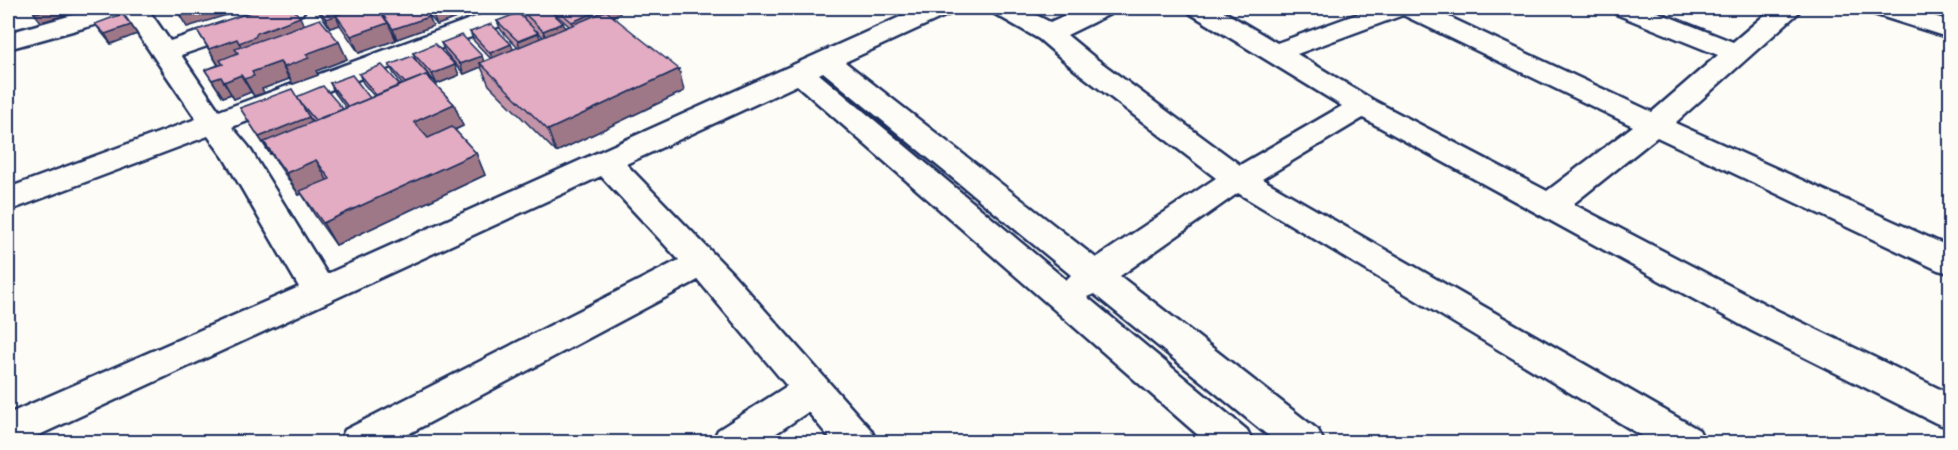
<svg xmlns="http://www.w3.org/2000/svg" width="1958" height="450" font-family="Dekko,sans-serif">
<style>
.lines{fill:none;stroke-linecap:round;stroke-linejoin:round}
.minor-casing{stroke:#1b2f5e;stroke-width:5}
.minor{fill:#fdfcf7;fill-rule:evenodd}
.wall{fill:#c394a7;stroke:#1b2f5e;stroke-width:1.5;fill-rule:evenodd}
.shaded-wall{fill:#9f7888;stroke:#1b2f5e;stroke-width:1.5}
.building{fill:#e3acc2;stroke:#1b2f5e;stroke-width:1.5}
</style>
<rect width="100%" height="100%" fill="#fdfcf7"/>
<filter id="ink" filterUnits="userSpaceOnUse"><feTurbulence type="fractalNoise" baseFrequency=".0167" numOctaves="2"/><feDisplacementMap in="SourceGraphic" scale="12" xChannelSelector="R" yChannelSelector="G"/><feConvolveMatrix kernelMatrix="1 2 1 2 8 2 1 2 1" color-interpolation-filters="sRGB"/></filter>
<g filter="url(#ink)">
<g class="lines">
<defs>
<g id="minor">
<path d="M 98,8 L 147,8 L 170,41 L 269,8 L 306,8 L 302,14 L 181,55 L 219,111 L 500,8 L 536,8 L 532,14 L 232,127 L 248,146 L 327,274 L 920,8 L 953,8 L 949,14 L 845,62 L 1096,258 L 1216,178 L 1075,70 L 1039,39 L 995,14 L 991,8 L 1022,8 L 1050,22 L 1081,8 L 1114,8 L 1110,14 L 1067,35 L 1095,58 L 1240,165 L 1342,106 L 1191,14 L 1187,8 L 1218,8 L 1277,43 L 1374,8 L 1430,8 L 1652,112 L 1718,55 L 1616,14 L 1612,8 L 1647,8 L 1733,42 L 1773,8 L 1801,8 L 1797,14 L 1675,123 L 1950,247 L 1950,273 L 1938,270 L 1657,137 L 1573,204 L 1778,311 L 1950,394 L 1950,428 L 1936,423 L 1752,331 L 1363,118 L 1262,179 L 1699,430 L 1705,442 L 1652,442 L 1238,193 L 1120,276 L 1318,430 L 1324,442 L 1276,442 L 1094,294 L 1087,297 L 1247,430 L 1253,442 L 1206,442 L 797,85 L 626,164 L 732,273 L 871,430 L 877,442 L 833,442 L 808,412 L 763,442 L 712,442 L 718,430 L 787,386 L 698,280 L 393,442 L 339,442 L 345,430 L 679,260 L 601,176 L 24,442 L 8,442 L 8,414 L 299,287 L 224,158 L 208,136 L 8,211 L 8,188 L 196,119 L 126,16 L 8,49 L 8,33 ZM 1403,15 L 1633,126 L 1547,191 L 1373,100 L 1297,54 ZM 823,72 L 1071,275 L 1066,280 L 819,74 Z"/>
<path d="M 1870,8 L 1908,8 L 1950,21 L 1950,38 L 1874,14 Z"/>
</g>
</defs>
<use href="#minor" class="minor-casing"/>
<use href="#minor" class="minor"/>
</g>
<g class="wall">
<path d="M 316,8 L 421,8 L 429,17 L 433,26 L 397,39 L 392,31 L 396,40 L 359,53 L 344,31 L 340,25 L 330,28 Z"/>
<path d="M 423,8 L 470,8 L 472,12 L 437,25 Z"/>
<path d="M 552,8 L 583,8 L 592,17 L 595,16 L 586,8 L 619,8 L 620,13 L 613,16 L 684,91 L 556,152 L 489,85 L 481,67 L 464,74 L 445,52 L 441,43 L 484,62 L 491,59 L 474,41 L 470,32 L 513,50 L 518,48 L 501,30 L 497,21 L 525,20 L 522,11 L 563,23 L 565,28 L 569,26 L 553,12 ZM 536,30 L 543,37 L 540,38 Z"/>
<path d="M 95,24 L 131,25 L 137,34 L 111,44 L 102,33 Z"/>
<path d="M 304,24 L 339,42 L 347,59 L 316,71 L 318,75 L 293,84 L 289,79 L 262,89 L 264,93 L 254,96 L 251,92 L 234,99 L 231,94 L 223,97 L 205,70 L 218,65 L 197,30 Z"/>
<path d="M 413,53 L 455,65 L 459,75 L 437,84 L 417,62 Z"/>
<path d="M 389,65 L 431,78 L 432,81 L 454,104 L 463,126 L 455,130 L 476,153 L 485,175 L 336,245 L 314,214 L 302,194 L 299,195 L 271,154 L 270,154 L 240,108 L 297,97 L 343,109 L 346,108 L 335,93 L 330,83 L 370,98 L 374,96 L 363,83 L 359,74 L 400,85 L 402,84 L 394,74 Z"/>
</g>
<g class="shaded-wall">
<path d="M 54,8 L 67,8 L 69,14 L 41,22 L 34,13 Z"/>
<path d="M 188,8 L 250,8 L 187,27 L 177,11 Z"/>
<path d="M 456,8 L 470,8 L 472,12 L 437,25 L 433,15 Z"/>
<path d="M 472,8 L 485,8 L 474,12 Z"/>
<path d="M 608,8 L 619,8 L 620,13 L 601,21 L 598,11 Z"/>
<path d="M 591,14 L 594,24 L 575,32 L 572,22 Z"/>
<path d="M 336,15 L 340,25 L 330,28 L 326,19 Z"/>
<path d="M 300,17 L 308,34 L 248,60 L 239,43 L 257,33 Z"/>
<path d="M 429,17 L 433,26 L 397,39 L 393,29 Z"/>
<path d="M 388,23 L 396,40 L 359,53 L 351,36 Z"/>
<path d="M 563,23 L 566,32 L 547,40 L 543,31 Z"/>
<path d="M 131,25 L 137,34 L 111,44 L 105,34 Z"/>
<path d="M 538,33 L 542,42 L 521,51 L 518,41 Z"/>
<path d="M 237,39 L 246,56 L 219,66 L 209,49 Z"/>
<path d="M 339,42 L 347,59 L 316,71 L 318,75 L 293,84 L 284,67 L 306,54 Z"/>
<path d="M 511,44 L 515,53 L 494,62 L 490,53 Z"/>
<path d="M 482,56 L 485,65 L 480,63 L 481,67 L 464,74 L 460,64 Z"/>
<path d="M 280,62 L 289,79 L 262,89 L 264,93 L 254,96 L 244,79 L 252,72 Z"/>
<path d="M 455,65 L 459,75 L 437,84 L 432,74 Z"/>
<path d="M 679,69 L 684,91 L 556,152 L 548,130 Z"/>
<path d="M 241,75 L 251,92 L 234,99 L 224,82 Z"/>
<path d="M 221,77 L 231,94 L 223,97 L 212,80 Z"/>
<path d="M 454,104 L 463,126 L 424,143 L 414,122 Z"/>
<path d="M 309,117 L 319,134 L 264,142 L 271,154 L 270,154 L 259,137 Z"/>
<path d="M 476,153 L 485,175 L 336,245 L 323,223 Z"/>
<path d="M 316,160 L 328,182 L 299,195 L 286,173 Z"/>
</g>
<g class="building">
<path d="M 33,8 L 54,8 L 34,13 Z"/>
<path d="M 175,8 L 188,8 L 177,11 Z"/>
<path d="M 264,8 L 292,8 L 300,17 L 257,33 L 255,37 L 239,43 L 237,39 L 209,49 L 197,30 Z"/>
<path d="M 318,8 L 357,8 L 326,19 Z"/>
<path d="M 357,8 L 376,8 L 388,23 L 351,36 L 336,15 Z"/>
<path d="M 378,8 L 421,8 L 429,17 L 393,29 Z"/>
<path d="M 427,8 L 456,8 L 433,15 Z"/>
<path d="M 532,8 L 547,8 L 563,23 L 543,31 L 522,11 Z"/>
<path d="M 555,8 L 583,8 L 591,14 L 572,22 Z"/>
<path d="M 594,8 L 608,8 L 598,11 Z"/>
<path d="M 606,11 L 679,69 L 548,130 L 480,63 Z"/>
<path d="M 518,13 L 538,33 L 518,41 L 497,21 Z"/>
<path d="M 122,14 L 131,25 L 105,34 L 95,24 Z"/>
<path d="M 320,19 L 339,42 L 306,54 L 309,58 L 284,67 L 280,62 L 252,72 L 254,76 L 244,79 L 241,75 L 224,82 L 221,77 L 212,80 L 205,70 L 223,64 L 220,60 L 238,53 L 235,49 Z"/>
<path d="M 491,24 L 511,44 L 490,53 L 470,32 Z"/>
<path d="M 462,35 L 482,56 L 460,64 L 441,43 Z"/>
<path d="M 435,44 L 455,65 L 432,74 L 413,53 Z"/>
<path d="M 412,56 L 431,78 L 430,78 L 426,75 L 405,83 L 389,65 Z"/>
<path d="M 382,65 L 400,85 L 376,95 L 359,74 Z"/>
<path d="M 352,75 L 370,98 L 348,107 L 330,83 Z"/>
<path d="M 426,75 L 454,104 L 414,122 L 428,138 L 452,127 L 476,153 L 323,223 L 300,191 L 330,179 L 316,160 L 286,173 L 264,142 Z"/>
<path d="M 323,86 L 343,109 L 315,120 L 296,97 Z"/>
<path d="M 292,89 L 309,117 L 259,137 L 240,108 Z"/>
</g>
</g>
<rect width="1958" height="450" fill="none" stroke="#fdfcf7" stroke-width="30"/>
<rect x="15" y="15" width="1928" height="420" fill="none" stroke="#1b2f5e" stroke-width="2" filter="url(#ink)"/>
</svg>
